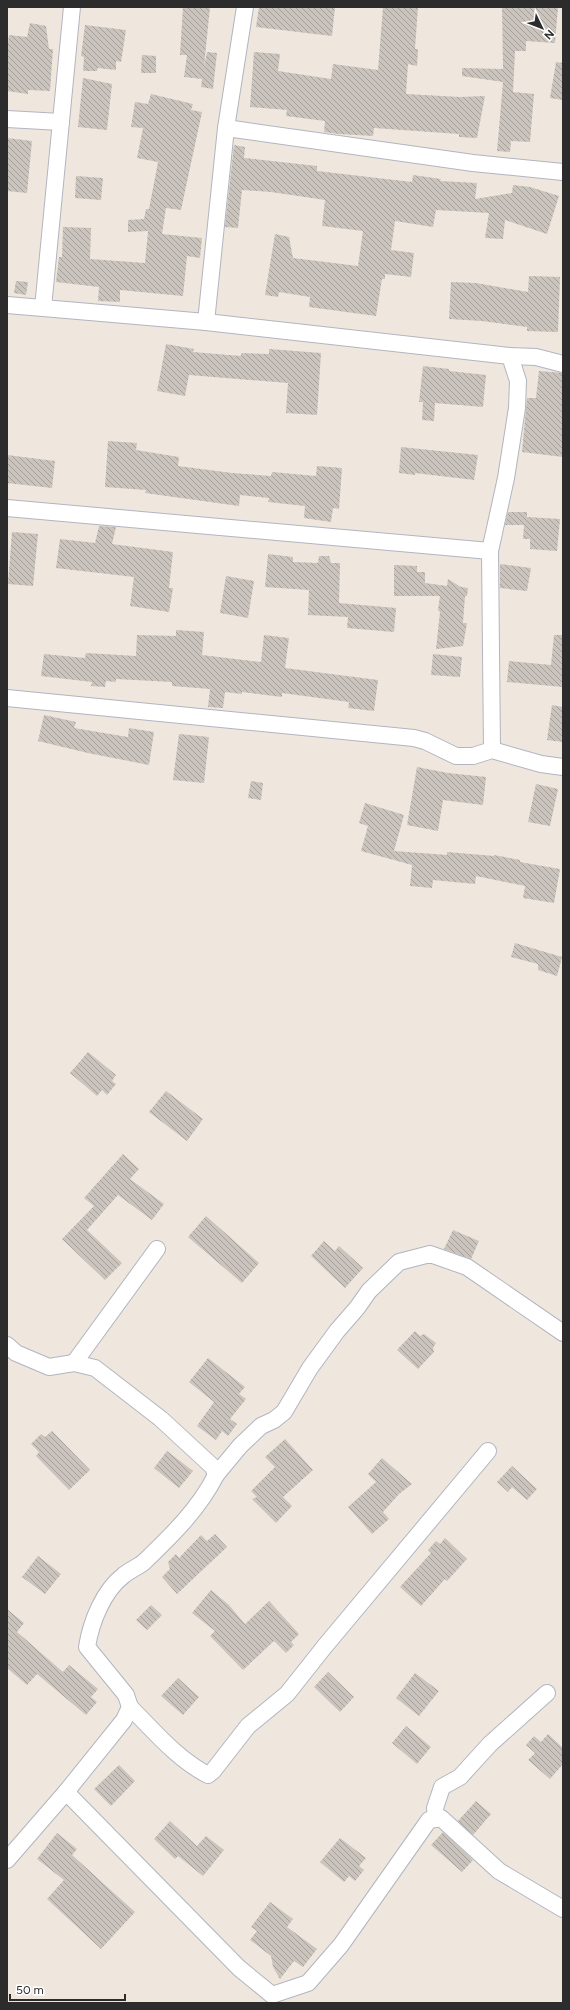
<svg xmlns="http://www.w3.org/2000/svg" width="570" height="2010" font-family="Figtree,sans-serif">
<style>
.building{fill:url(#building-back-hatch)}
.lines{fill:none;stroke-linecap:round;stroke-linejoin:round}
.minor-casing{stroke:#b1b5c1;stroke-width:18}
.minor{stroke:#fff;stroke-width:16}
</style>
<defs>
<pattern id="building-back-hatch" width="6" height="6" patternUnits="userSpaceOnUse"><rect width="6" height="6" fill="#cac4bd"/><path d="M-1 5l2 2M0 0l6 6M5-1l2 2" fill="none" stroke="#a49f9a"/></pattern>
</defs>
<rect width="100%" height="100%" fill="#efe7dd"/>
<g class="building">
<path d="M 183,7 L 210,7 L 204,67 L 207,52 L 217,53 L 213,89 L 201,87 L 202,79 L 184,77 L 187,55 L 180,55 Z"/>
<path d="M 259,7 L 335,7 L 332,36 L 256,27 Z"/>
<path d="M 383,7 L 418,7 L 415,49 L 418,49 L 417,66 L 408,64 L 406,94 L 460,97 L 485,96 L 477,138 L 459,137 L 459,134 L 374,128 L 373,136 L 339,134 L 324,132 L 325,121 L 286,116 L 287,110 L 250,107 L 254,52 L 280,54 L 278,71 L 331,79 L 333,64 L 378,70 Z"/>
<path d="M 502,7 L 558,7 L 555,43 L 526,41 L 526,51 L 515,51 L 513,92 L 534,94 L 530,142 L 511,141 L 510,152 L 497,151 L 503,82 L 462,76 L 462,68 L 503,69 Z"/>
<path d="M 30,23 L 46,26 L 49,49 L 53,49 L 50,91 L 28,90 L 28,94 L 7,91 L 7,51 L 9,35 L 27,37 Z"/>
<path d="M 85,25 L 126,30 L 121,62 L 116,61 L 116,70 L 98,68 L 97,71 L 83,71 L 84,57 L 81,56 Z"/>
<path d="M 142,55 L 156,56 L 156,73 L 141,73 Z"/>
<path d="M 556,62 L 563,63 L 563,100 L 550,98 Z"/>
<path d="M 83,78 L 112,84 L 107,130 L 78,127 Z"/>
<path d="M 151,94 L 193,104 L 191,110 L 202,112 L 181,210 L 166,208 L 162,234 L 202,238 L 200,258 L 187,256 L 183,296 L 120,290 L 120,302 L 98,301 L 99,287 L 56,282 L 59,257 L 62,257 L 63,227 L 91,228 L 90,259 L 145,263 L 148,231 L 128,232 L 128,220 L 144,219 L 146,209 L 149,209 L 158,162 L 137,158 L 143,128 L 131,127 L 135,102 L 148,104 Z"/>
<path d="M 7,138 L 32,141 L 27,193 L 7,191 Z"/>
<path d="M 234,145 L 245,147 L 244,158 L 317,166 L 317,171 L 412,182 L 413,175 L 441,179 L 440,181 L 477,183 L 475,199 L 512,193 L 513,185 L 530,187 L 559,196 L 547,234 L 505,220 L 503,239 L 485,238 L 489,213 L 436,210 L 433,227 L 395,221 L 391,250 L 414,253 L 411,277 L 385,274 L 385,279 L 382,279 L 376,316 L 309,307 L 310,297 L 279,292 L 278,297 L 265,295 L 275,234 L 289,237 L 293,258 L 358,266 L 363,231 L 322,226 L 325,200 L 271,192 L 242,190 L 238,228 L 225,227 Z"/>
<path d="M 76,176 L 103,178 L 101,200 L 75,198 Z"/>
<path d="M 529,276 L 560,277 L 558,332 L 527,331 L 527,327 L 482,321 L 449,319 L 451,282 L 476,283 L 528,292 Z"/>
<path d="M 16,281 L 28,282 L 26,295 L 14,293 Z"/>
<path d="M 166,344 L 194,349 L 193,352 L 241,356 L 241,353 L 269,354 L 269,349 L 321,353 L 317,415 L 286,413 L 288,383 L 189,375 L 185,396 L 157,391 Z"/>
<path d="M 423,366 L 449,369 L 449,371 L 486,375 L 483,407 L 435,403 L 434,421 L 422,420 L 423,402 L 419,402 Z"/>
<path d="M 539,371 L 563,373 L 563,457 L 522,452 L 527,398 L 536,398 Z"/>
<path d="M 108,441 L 137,443 L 136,450 L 179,457 L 178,466 L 232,473 L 271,476 L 272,472 L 316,476 L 317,466 L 342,468 L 339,509 L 333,508 L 331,522 L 304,518 L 305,506 L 268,502 L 269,498 L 240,495 L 239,506 L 145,493 L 146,490 L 105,487 Z"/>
<path d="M 401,447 L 478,455 L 474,480 L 415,473 L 415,475 L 399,473 Z"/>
<path d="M 7,455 L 55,461 L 52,488 L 7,483 Z"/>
<path d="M 508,512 L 527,512 L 527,517 L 560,519 L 557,551 L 530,549 L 530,539 L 523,539 L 524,525 L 505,525 Z"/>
<path d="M 99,526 L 116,527 L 112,544 L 173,552 L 169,588 L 173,588 L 169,612 L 130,606 L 134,577 L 56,568 L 60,539 L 95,543 Z"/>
<path d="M 12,532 L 38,534 L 33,586 L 8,584 Z"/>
<path d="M 268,554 L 293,557 L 293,562 L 318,563 L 319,556 L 329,556 L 331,563 L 340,563 L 339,603 L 396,608 L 394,632 L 347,628 L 348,617 L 308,615 L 309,590 L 265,587 Z"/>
<path d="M 500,564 L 531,568 L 527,591 L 500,588 Z"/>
<path d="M 394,565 L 417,566 L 417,572 L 425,572 L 425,583 L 447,586 L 448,579 L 461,587 L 468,588 L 467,596 L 465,596 L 463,623 L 467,623 L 463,646 L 436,649 L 440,612 L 438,610 L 440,596 L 394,596 Z"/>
<path d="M 226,576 L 254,581 L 248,618 L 220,613 Z"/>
<path d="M 176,630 L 204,632 L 202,655 L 261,662 L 264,635 L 289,638 L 285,668 L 378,680 L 374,711 L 348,708 L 349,702 L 282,693 L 282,697 L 242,692 L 242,694 L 225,692 L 223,708 L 208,707 L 210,689 L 172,686 L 172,682 L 116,679 L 116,682 L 106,681 L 105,687 L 91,686 L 92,682 L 41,676 L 44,654 L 85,658 L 86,653 L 136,656 L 137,635 L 176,636 Z"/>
<path d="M 554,635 L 563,635 L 563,687 L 507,682 L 509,661 L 551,665 Z"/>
<path d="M 433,654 L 462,657 L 460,677 L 431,675 Z"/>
<path d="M 552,705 L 563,707 L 563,742 L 547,740 Z"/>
<path d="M 44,715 L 76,722 L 74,728 L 128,737 L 129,728 L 154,732 L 149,765 L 88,753 L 38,741 Z"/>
<path d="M 179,734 L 209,737 L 204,783 L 173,780 Z"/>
<path d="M 417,767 L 448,773 L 486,777 L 483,805 L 443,800 L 438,831 L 407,825 Z"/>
<path d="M 251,781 L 263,783 L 261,800 L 248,798 Z"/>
<path d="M 536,784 L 558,789 L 550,826 L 528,822 Z"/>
<path d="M 365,803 L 404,815 L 394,851 L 447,855 L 447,852 L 494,856 L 494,855 L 520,860 L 520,862 L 560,869 L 554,903 L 523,898 L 525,886 L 476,876 L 475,884 L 433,880 L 432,888 L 410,886 L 412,865 L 361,851 L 368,826 L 359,823 Z"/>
<path d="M 515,943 L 562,957 L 557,976 L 538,970 L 538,964 L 511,957 Z"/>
<path d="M 88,1052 L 116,1075 L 112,1081 L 116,1084 L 107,1095 L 102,1090 L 97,1096 L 70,1073 Z"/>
<path d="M 166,1091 L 203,1119 L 187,1141 L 149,1112 Z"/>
<path d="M 123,1154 L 139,1169 L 130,1179 L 164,1204 L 152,1220 L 118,1195 L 87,1230 L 122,1263 L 105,1280 L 62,1239 L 94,1206 L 84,1198 Z"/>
<path d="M 206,1216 L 259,1263 L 242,1283 L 188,1237 Z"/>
<path d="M 453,1230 L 479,1241 L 471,1259 L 444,1249 Z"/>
<path d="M 324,1241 L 335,1251 L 339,1246 L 363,1268 L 345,1288 L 311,1256 Z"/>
<path d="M 415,1331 L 420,1336 L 424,1334 L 436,1343 L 433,1348 L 434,1352 L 418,1369 L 397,1350 Z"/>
<path d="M 208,1358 L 245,1387 L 239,1394 L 246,1399 L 230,1419 L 237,1424 L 228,1436 L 222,1431 L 216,1440 L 197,1426 L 214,1402 L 189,1382 Z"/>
<path d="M 52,1431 L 90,1470 L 69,1490 L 36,1456 L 39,1452 L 31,1444 L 41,1434 L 45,1437 Z"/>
<path d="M 285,1439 L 313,1470 L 283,1497 L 292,1506 L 276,1523 L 252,1499 L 257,1497 L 251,1491 L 275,1467 L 265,1457 Z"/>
<path d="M 167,1451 L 193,1471 L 179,1488 L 154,1468 Z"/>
<path d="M 382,1458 L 412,1484 L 399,1494 L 383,1512 L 389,1519 L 372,1534 L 348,1507 L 376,1482 L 368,1474 Z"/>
<path d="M 512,1466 L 537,1489 L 527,1500 L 512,1487 L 508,1492 L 497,1482 Z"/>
<path d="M 215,1534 L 227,1547 L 177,1594 L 162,1577 L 170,1569 L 168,1562 L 176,1554 L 179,1558 L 201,1535 L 207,1541 Z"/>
<path d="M 445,1538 L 467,1559 L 447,1581 L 445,1579 L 421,1606 L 400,1587 L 431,1553 L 428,1550 L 436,1541 L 440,1544 Z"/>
<path d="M 38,1556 L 61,1574 L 45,1594 L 22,1577 Z"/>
<path d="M 211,1590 L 229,1605 L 245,1624 L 269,1601 L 299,1634 L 291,1642 L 294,1645 L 286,1653 L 274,1641 L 243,1670 L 210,1636 L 215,1631 L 192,1613 Z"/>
<path d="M 151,1605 L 162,1615 L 147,1630 L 136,1620 Z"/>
<path d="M 7,1609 L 24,1623 L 17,1632 L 63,1672 L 69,1665 L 98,1689 L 91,1697 L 97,1702 L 86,1715 L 37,1674 L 27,1685 L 7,1668 Z"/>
<path d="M 328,1672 L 354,1697 L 340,1712 L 314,1687 Z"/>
<path d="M 415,1673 L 439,1691 L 419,1716 L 396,1698 Z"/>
<path d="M 178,1678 L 199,1697 L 183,1715 L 161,1696 Z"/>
<path d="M 406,1726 L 431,1747 L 417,1764 L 392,1743 Z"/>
<path d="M 548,1734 L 563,1748 L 563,1764 L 550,1779 L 528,1760 L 535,1753 L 526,1745 L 534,1736 L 541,1742 Z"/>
<path d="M 119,1765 L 135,1781 L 111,1806 L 94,1789 Z"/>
<path d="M 476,1801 L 491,1814 L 473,1835 L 458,1821 Z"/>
<path d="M 170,1821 L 197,1846 L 206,1836 L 224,1850 L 203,1876 L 178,1856 L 175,1859 L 154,1839 Z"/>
<path d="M 443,1832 L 473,1860 L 462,1872 L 431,1845 Z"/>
<path d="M 57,1833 L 77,1849 L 72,1855 L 135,1912 L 101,1949 L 47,1899 L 64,1880 L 37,1859 Z"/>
<path d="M 340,1838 L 366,1858 L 359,1866 L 364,1870 L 355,1881 L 349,1876 L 344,1882 L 320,1862 Z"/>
<path d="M 270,1902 L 293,1919 L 287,1927 L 317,1949 L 303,1967 L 294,1961 L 280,1979 L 273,1967 L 271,1956 L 250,1940 L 257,1931 L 251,1927 Z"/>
</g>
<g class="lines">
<defs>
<g id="minor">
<path d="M 72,7 L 43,308 L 206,322 L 510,356 L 536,357 L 563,364"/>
<path d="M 7,119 L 61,122"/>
<path d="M 226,128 L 473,163 L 563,172"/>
<path d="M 7,305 L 43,308"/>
<path d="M 206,322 L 226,128 L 245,7"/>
<path d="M 7,508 L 490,551"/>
<path d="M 7,698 L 414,738 L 425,741 L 456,756 L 473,756 L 492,750 L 541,764 L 563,767"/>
<path d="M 492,750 L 490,551 L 506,478 L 517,408 L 518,381 L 510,356"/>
<path d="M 7,1345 L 16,1353 L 49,1367 L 74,1363 L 95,1368 L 161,1419 L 213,1467 L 216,1475 C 199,1509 171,1536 144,1562 C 138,1567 130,1570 124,1575 C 103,1591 91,1622 87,1647 L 126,1695 L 130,1707 L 124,1720 L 66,1792"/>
<path d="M 74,1363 L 157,1249"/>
<path d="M 216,1475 L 240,1446 L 261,1426 L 274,1420 L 284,1412 L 310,1368 L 337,1331 L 357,1308 L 369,1291 L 399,1262 L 430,1254 L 467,1267 L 563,1333"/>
<path d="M 130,1707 C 153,1730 178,1760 208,1775 L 213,1771 L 248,1726 L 287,1694 L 325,1646 L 488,1451"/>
<path d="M 436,1819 L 435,1808 L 442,1787 L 460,1777 L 490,1744 L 547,1693"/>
<path d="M 7,1860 L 66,1792 L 239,1968 L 272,1995 L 308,1983 L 341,1945 L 429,1820 L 441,1818 L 499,1871 L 563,1909"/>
</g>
</defs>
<use href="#minor" class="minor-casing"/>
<use href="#minor" class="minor"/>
</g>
<rect width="570" height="2010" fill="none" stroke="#2c2c2c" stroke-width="16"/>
<g transform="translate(542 28) rotate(133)" stroke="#ffffff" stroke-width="3" paint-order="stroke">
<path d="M0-3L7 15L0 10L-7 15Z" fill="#2c2c2c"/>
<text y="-6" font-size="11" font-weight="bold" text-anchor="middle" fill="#2c2c2c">N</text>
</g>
<path d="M10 1994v6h115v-6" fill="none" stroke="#2c2c2c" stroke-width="2"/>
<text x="16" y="1994" font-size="12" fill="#2c2c2c" stroke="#ffffff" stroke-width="3" paint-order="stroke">50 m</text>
</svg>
